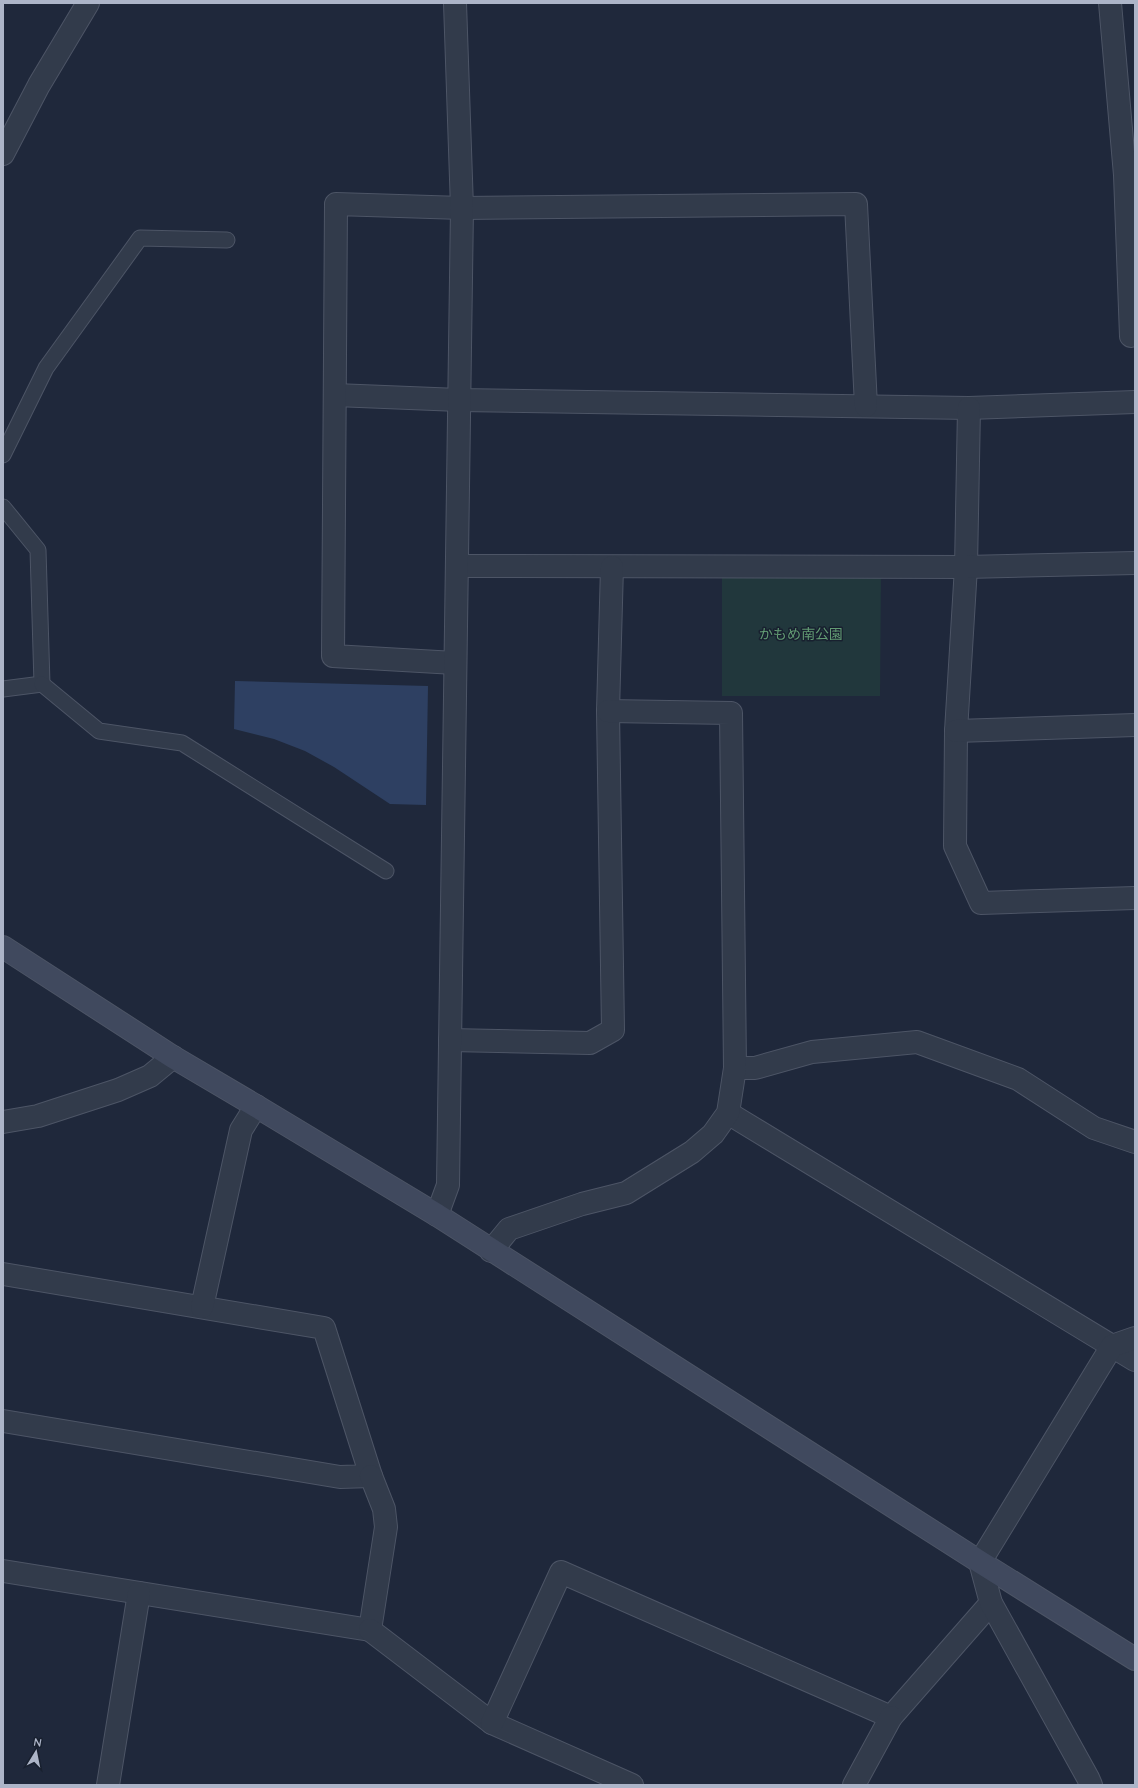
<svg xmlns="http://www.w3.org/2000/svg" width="1138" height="1788" font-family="Quicksand,'Noto Sans JP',sans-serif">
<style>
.green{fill:#21373c}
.water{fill:#2e4062}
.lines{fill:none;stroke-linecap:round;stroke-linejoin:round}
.lane-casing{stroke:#4d5566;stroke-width:17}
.street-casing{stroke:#4d5566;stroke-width:24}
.secondary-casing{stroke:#4d5566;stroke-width:24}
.lane{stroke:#323b4b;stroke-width:15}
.street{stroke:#323b4b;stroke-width:22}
.secondary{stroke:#40495e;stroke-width:22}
.labels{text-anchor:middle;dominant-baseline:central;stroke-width:3;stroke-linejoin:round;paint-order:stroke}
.park-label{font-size:14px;fill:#629b73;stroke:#18202f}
</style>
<rect width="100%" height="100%" fill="#1f283b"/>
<path class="green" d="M 722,572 L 881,573 L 880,696 L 722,696 Z"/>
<path class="water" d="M 235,681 L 428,686 L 426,805 L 390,804 L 334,767 L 305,751 L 274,739 L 234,729 Z"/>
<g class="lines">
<defs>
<g id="lane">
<path d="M 3,455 L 46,368 L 140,238 L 227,240"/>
<path d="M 3,507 L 38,550 L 42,684 L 3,689"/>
<path d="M 42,684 L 99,731 L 182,743 L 386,871"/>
</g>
<g id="street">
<path d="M 1110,3 L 1125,175 L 1131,336"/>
<path d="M 3,154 L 39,85 L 88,3"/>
<path d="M 335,395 L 459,400 L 969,408 L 1135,402"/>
<path d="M 969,408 L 966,567 L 956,731 L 955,846 L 981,903 L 1135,898"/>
<path d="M 458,566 L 966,567 L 1135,563"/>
<path d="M 455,663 L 333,656 L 336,204 L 462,208 L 856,204 L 866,406"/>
<path d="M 956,731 L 1135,725"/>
<path d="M 450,1040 L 590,1043 L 613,1030 L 608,711 L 612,567"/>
<path d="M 735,1068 L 755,1068 L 812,1052 L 917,1042 L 1018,1079 L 1094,1128 L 1135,1142"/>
<path d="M 728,1113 L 1135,1360"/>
<path d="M 3,1122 L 38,1116 L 118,1090 L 150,1076 L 173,1057"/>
<path d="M 437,1215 L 448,1185 L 462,208 L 455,3"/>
<path d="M 491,1251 L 509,1229 L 582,1204 L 626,1193 L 692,1152 L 713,1134 L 728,1113 L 735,1068 L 731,713 L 608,711"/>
<path d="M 3,1274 L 324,1328 L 371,1476 L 340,1477 L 3,1421"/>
<path d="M 202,1307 L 241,1130 L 256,1106"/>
<path d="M 3,1571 L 370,1630 L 386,1527 L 384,1509 L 371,1476"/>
<path d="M 370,1630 L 492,1723 L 632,1785"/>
<path d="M 492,1723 L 561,1572 L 891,1717 L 991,1603"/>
<path d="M 108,1785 L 139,1593"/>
<path d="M 854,1785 L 891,1717"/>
<path d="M 1091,1785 L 1088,1778 L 991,1603 L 980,1562 L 1112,1346 L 1135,1338"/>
</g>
<path id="secondary" d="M 3,947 L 173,1057 L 256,1106 L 437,1215 L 980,1562 L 1135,1659"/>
</defs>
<use href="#lane" class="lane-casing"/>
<use href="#street" class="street-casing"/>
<use href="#secondary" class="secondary-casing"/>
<use href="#lane" class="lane"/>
<use href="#street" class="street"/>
<use href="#secondary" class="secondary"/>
</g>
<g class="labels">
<g class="park-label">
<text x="801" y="634">かもめ南公園</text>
</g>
</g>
<rect width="1138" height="1788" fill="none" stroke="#adb5c8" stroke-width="8"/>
<g transform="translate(36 1752) rotate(10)" stroke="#18202f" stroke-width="3" paint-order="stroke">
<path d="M0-3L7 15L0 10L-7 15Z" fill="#adb5c8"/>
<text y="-6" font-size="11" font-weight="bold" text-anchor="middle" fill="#adb5c8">N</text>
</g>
</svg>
